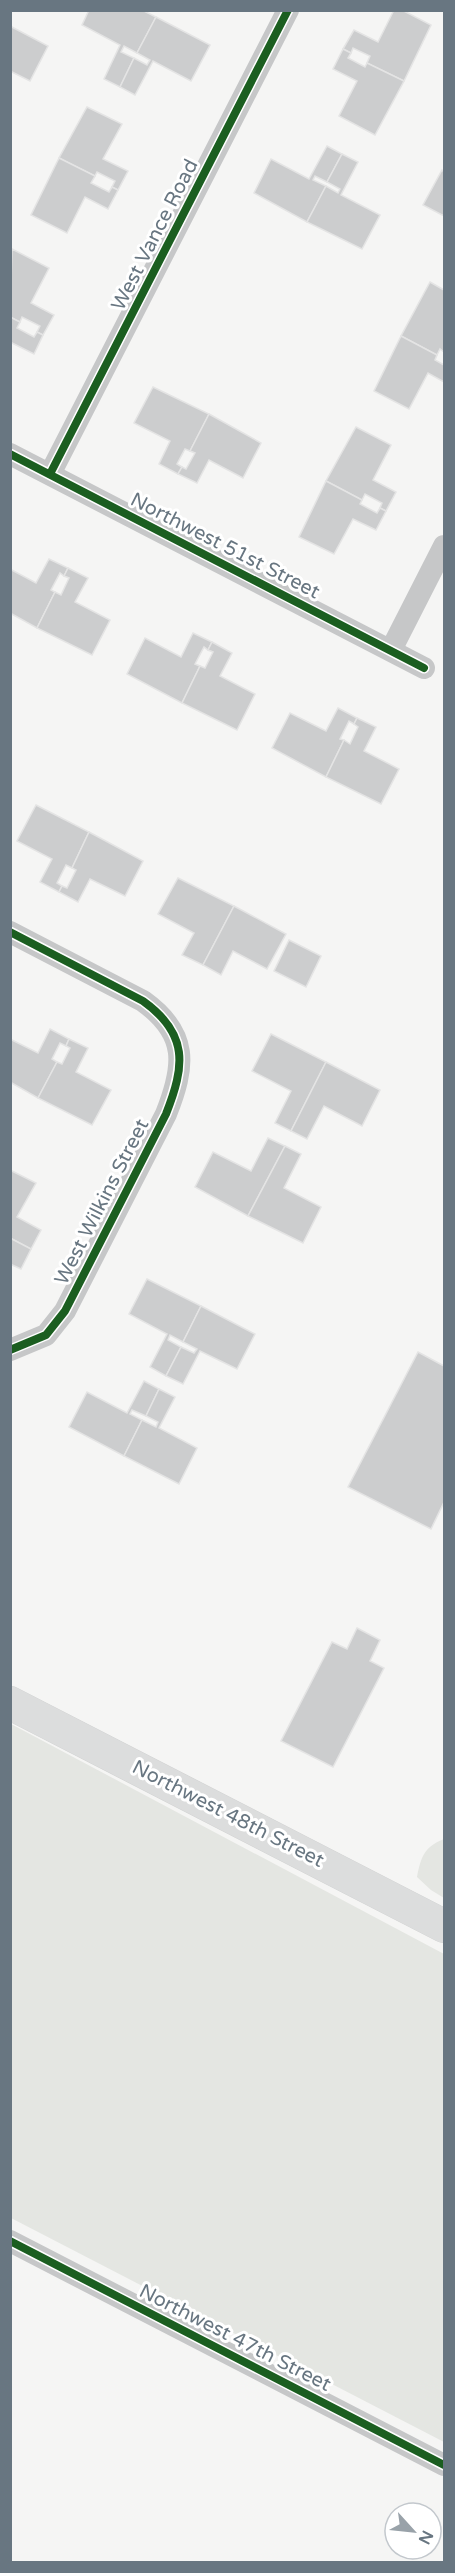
<svg xmlns="http://www.w3.org/2000/svg" width="455" height="2573" font-family="'Varela Round',sans-serif">
<style>
.green{fill:#e4e6e2}
.building{fill:#cccdce;stroke:#e4e4e4;stroke-width:1.5}
.lines{fill:none;stroke-linecap:round;stroke-linejoin:round}
.secondary-casing{stroke:#d1d2d2;stroke-width:34}
.minor{stroke:#c6c7c8;stroke-width:22}
.secondary{stroke:#dcdddd;stroke-width:33}
.cycleway-casing{stroke:#fff;stroke-width:11}
.cycleway{stroke:#1b5e20;stroke-width:8}
.labels{text-anchor:middle;dominant-baseline:central;stroke-width:6;stroke-linejoin:round;paint-order:stroke}
.street-label{font-size:20px;fill:#687681;stroke:#fff}
</style>
<rect width="100%" height="100%" fill="#f5f5f4"/>
<g class="green">
<path d="M 11,1724 L 444,1954 L 444,2442 L 11,2218 Z"/>
<path d="M 444,1839 L 444,1838 L 444,1898 L 431,1890 L 417,1877 C 421,1857 424,1847 444,1839 Z"/>
</g>
<g class="building">
<path d="M 89,10 L 142,10 L 156,17 L 137,53 L 124,46 L 121,52 L 134,58 L 120,87 L 104,79 L 120,45 L 82,25 Z"/>
<path d="M 394,10 L 402,10 L 431,25 L 404,81 L 367,63 L 370,56 L 353,48 L 351,53 L 343,49 L 354,30 L 378,42 Z"/>
<path d="M 156,17 L 210,45 L 191,81 L 153,61 L 135,95 L 120,87 L 134,58 L 147,65 L 150,60 L 137,53 Z"/>
<path d="M 10,26 L 48,46 L 30,81 L 10,71 Z"/>
<path d="M 343,49 L 351,53 L 348,58 L 365,67 L 367,63 L 404,81 L 375,135 L 339,116 L 357,81 L 333,69 Z"/>
<path d="M 87,107 L 122,124 L 103,159 L 128,171 L 118,190 L 112,187 L 115,181 L 97,172 L 95,176 L 59,158 Z"/>
<path d="M 327,146 L 342,154 L 327,182 L 315,176 L 313,180 L 326,186 L 307,222 L 254,193 L 271,159 L 309,179 Z"/>
<path d="M 342,154 L 358,162 L 341,195 L 380,215 L 362,249 L 307,222 L 326,186 L 338,193 L 340,189 L 327,182 Z"/>
<path d="M 59,158 L 95,176 L 91,183 L 109,192 L 112,187 L 118,190 L 108,209 L 85,197 L 67,233 L 31,215 Z"/>
<path d="M 442,170 L 444,172 L 444,216 L 423,205 Z"/>
<path d="M 12,249 L 49,268 L 31,303 L 54,315 L 43,335 L 37,332 L 40,326 L 22,317 L 20,322 L 10,317 Z"/>
<path d="M 430,282 L 444,290 L 444,352 L 440,349 L 437,355 L 401,336 Z"/>
<path d="M 10,317 L 20,322 L 17,328 L 34,337 L 37,332 L 43,335 L 34,354 L 10,342 Z"/>
<path d="M 401,336 L 437,355 L 435,360 L 444,365 L 444,382 L 428,373 L 409,409 L 374,391 Z"/>
<path d="M 153,387 L 209,414 L 190,451 L 185,449 L 177,464 L 182,467 L 178,474 L 159,464 L 170,441 L 134,423 Z"/>
<path d="M 209,414 L 261,443 L 243,478 L 209,460 L 197,483 L 178,474 L 182,467 L 186,469 L 195,453 L 190,451 Z"/>
<path d="M 356,427 L 391,445 L 373,480 L 396,492 L 386,511 L 380,508 L 382,503 L 365,494 L 362,500 L 326,481 Z"/>
<path d="M 326,481 L 362,500 L 360,504 L 377,513 L 380,508 L 386,511 L 376,530 L 353,519 L 334,554 L 299,537 Z"/>
<path d="M 49,559 L 68,568 L 64,576 L 60,573 L 51,590 L 55,592 L 37,628 L 10,613 L 10,569 L 36,583 Z"/>
<path d="M 68,568 L 88,578 L 75,602 L 110,620 L 92,655 L 37,628 L 55,592 L 61,595 L 69,578 L 64,576 Z"/>
<path d="M 193,633 L 212,642 L 208,650 L 204,647 L 195,664 L 200,666 L 182,703 L 127,674 L 145,638 L 181,657 Z"/>
<path d="M 212,642 L 232,653 L 220,676 L 255,694 L 237,730 L 182,703 L 200,666 L 205,668 L 213,652 L 208,650 Z"/>
<path d="M 338,708 L 357,718 L 354,724 L 349,721 L 340,739 L 344,740 L 326,777 L 272,748 L 290,713 L 326,731 Z"/>
<path d="M 357,718 L 376,727 L 364,751 L 399,769 L 381,804 L 326,777 L 344,740 L 350,744 L 358,727 L 354,724 Z"/>
<path d="M 36,805 L 89,832 L 72,868 L 66,865 L 57,883 L 62,886 L 59,892 L 40,882 L 52,859 L 17,841 Z"/>
<path d="M 89,832 L 143,861 L 125,896 L 90,879 L 78,902 L 59,892 L 62,886 L 67,888 L 76,870 L 72,868 Z"/>
<path d="M 178,878 L 234,906 L 203,965 L 182,955 L 194,933 L 158,914 Z"/>
<path d="M 234,906 L 286,934 L 267,969 L 233,951 L 221,975 L 203,965 Z"/>
<path d="M 289,940 L 321,956 L 306,987 L 274,971 Z"/>
<path d="M 50,1029 L 69,1039 L 66,1046 L 60,1043 L 52,1059 L 57,1062 L 38,1098 L 10,1082 L 10,1039 L 38,1053 Z"/>
<path d="M 271,1034 L 326,1062 L 291,1131 L 275,1123 L 291,1091 L 252,1071 Z"/>
<path d="M 69,1039 L 88,1048 L 76,1072 L 111,1090 L 92,1125 L 38,1098 L 57,1062 L 62,1064 L 70,1048 L 66,1046 Z"/>
<path d="M 326,1062 L 380,1090 L 362,1126 L 324,1106 L 307,1139 L 291,1131 Z"/>
<path d="M 268,1138 L 285,1146 L 248,1216 L 195,1187 L 213,1152 L 251,1171 Z"/>
<path d="M 285,1146 L 301,1154 L 284,1188 L 321,1207 L 303,1243 L 248,1216 Z"/>
<path d="M 10,1170 L 36,1183 L 17,1217 L 41,1230 L 31,1249 L 10,1238 Z"/>
<path d="M 10,1238 L 31,1249 L 21,1269 L 10,1264 Z"/>
<path d="M 147,1279 L 201,1306 L 183,1342 L 170,1335 L 168,1340 L 181,1347 L 166,1376 L 150,1367 L 167,1334 L 129,1314 Z"/>
<path d="M 201,1306 L 255,1334 L 237,1369 L 200,1351 L 183,1384 L 166,1376 L 181,1347 L 194,1353 L 197,1349 L 183,1342 Z"/>
<path d="M 418,1352 L 444,1366 L 444,1502 L 431,1529 L 348,1487 Z"/>
<path d="M 144,1381 L 159,1389 L 146,1416 L 132,1410 L 130,1414 L 142,1420 L 124,1456 L 69,1427 L 87,1392 L 127,1413 Z"/>
<path d="M 159,1389 L 175,1397 L 159,1428 L 197,1448 L 179,1484 L 124,1456 L 142,1420 L 156,1427 L 158,1422 L 146,1416 Z"/>
<path d="M 357,1628 L 380,1640 L 370,1661 L 384,1668 L 333,1767 L 281,1741 L 332,1642 L 347,1649 Z"/>
</g>
<g class="lines">
<defs>
<path id="secondary" d="M 10,1703 L 444,1926"/>
</defs>
<use href="#secondary" class="secondary-casing"/>
<g class="minor">
<path d="M 10,454 L 424,668"/>
<path d="M 50,474 L 288,10"/>
<path d="M 391,650 L 444,546"/>
<path d="M 10,932 L 143,1001 C 189,1034 185,1066 166,1114 L 65,1311 L 46,1335 L 10,1350"/>
<path d="M 10,2241 L 444,2465"/>
</g>
<use href="#secondary" class="secondary"/>
<defs>
<g id="cycleway">
<path d="M 10,454 L 424,668"/>
<path d="M 50,474 L 288,10"/>
<path d="M 10,932 L 143,1001 C 189,1034 185,1066 166,1114 L 65,1311 L 46,1335 L 10,1350"/>
<path d="M 10,2241 L 444,2465"/>
</g>
</defs>
<use href="#cycleway" class="cycleway-casing"/>
<use href="#cycleway" class="cycleway"/>
</g>
<g class="labels">
<g class="street-label">
<text transform="translate(155 235) rotate(-63)">West Vance Road</text>
<text transform="translate(225 546) rotate(27)">Northwest 51st Street</text>
<text transform="translate(102 1202) rotate(-63)">West Wilkins Street</text>
<text transform="translate(228 1814) rotate(27)">Northwest 48th Street</text>
<text transform="translate(235 2338) rotate(27)">Northwest 47th Street</text>
</g>
</g>
<rect width="455" height="2573" fill="none" stroke="#687681" stroke-width="24"/>
<g transform="translate(413 2531) rotate(117)"><circle r="28" fill="#ffffff" stroke="#c3c8cd" stroke-width="1.5"/>
<path d="M0-4.5L10 22L0 15L-10 22Z" fill="#99a2a9"/>
<text y="-9" font-size="16" font-weight="bold" text-anchor="middle" fill="#687681">N</text>
</g>
</svg>
